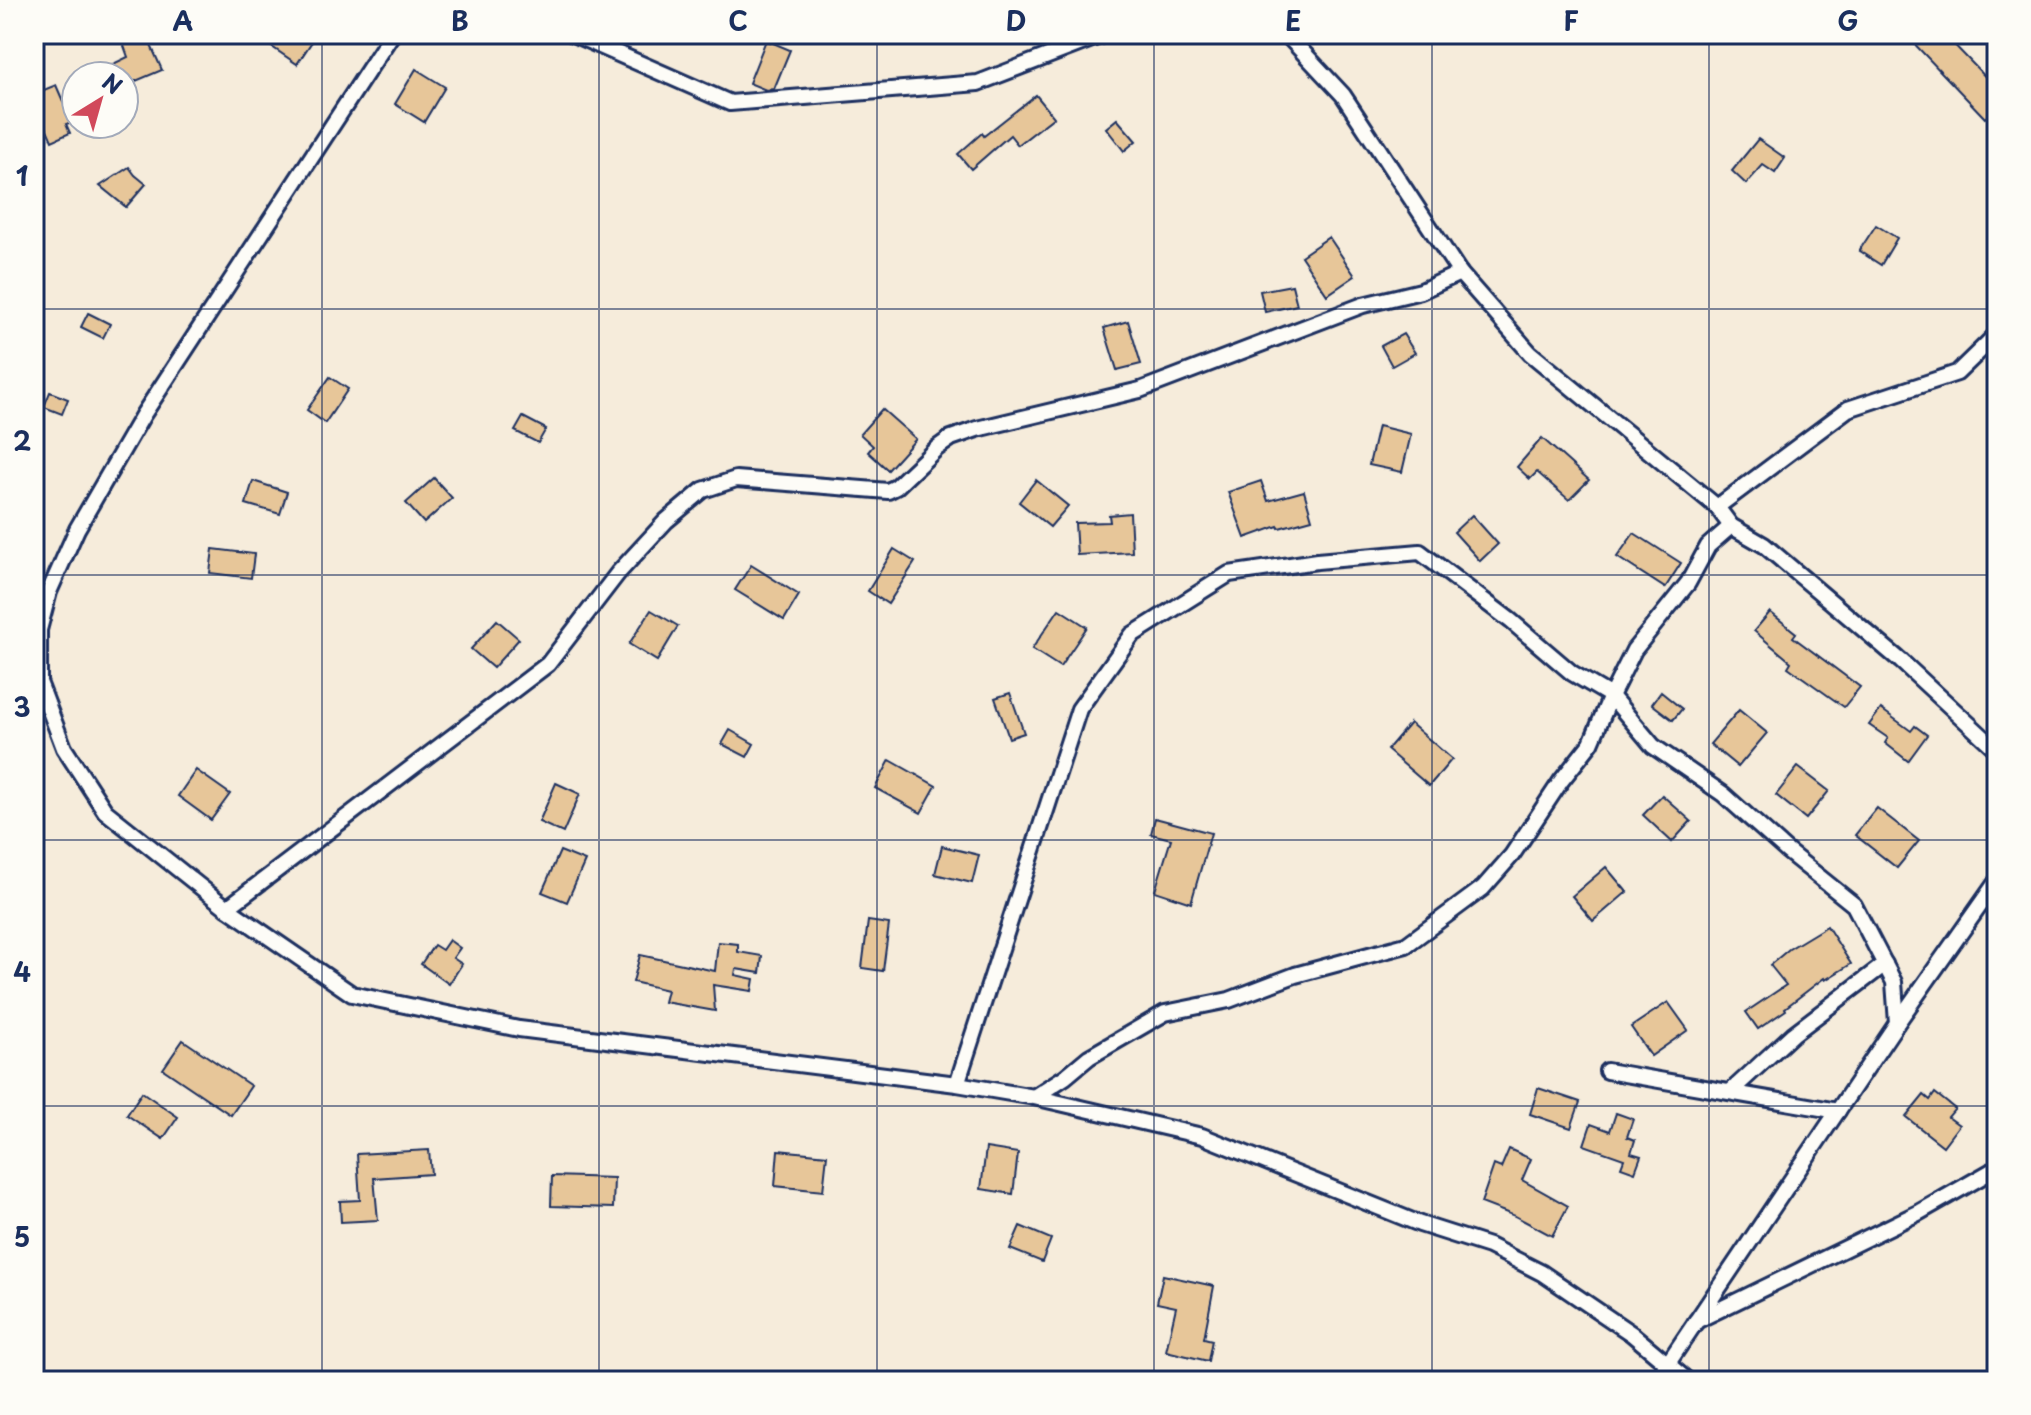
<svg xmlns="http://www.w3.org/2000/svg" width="2031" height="1415" font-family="'Playpen Sans',sans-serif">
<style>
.building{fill:#e7c699;stroke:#1b2f5e;stroke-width:2}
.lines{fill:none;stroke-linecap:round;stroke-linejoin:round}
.minor-casing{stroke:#1b2f5e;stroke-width:20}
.minor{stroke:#fdfcf7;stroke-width:14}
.grid{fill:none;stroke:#1b2f5e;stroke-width:2;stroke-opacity:0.55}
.neatline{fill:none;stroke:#1b2f5e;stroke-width:3}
.grid-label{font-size:26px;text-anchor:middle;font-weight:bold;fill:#1b2f5e}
</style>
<rect width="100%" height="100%" fill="#f6ecdb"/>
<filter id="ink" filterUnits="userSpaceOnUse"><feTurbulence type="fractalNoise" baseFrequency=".0125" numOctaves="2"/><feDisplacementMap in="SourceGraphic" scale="16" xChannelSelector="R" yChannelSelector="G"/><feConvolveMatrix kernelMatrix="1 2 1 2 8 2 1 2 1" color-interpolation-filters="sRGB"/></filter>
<g filter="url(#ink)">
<g class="building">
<path d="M 146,34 L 162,70 L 124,86 L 124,76 L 88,76 L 128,57 L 123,43 Z"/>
<path d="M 253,34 L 317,34 L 297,64 Z"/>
<path d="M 1905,34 L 1944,34 L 1997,89 L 1997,107 L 1985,118 Z"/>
<path d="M 766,40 L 790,50 L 774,89 L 766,90 L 749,83 Z"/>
<path d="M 416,69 L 445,87 L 424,122 L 395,104 Z"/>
<path d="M 56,85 L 72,122 L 66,124 L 70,133 L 52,141 L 44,122 L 34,126 L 34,94 Z"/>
<path d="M 1036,95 L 1054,117 L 1018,145 L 1010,135 L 971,169 L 958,154 L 982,133 L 984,136 Z"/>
<path d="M 1117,119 L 1136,141 L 1124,151 L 1106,128 Z"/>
<path d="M 1758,139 L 1785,158 L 1775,173 L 1763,165 L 1746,184 L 1732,171 Z"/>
<path d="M 129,167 L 135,175 L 146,184 L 126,207 L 100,186 Z"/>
<path d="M 1876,225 L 1897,238 L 1881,265 L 1859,251 Z"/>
<path d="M 1329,237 L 1355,276 L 1327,295 L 1301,256 Z"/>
<path d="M 1292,285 L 1297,305 L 1265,312 L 1260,291 Z"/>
<path d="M 88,313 L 110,324 L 103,338 L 81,327 Z"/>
<path d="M 1128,321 L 1141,364 L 1117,370 L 1104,328 Z"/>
<path d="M 1403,334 L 1415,353 L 1392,366 L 1381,346 Z"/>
<path d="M 330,377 L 348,389 L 325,423 L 307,410 Z"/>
<path d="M 50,392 L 68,399 L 62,414 L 44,407 Z"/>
<path d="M 882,409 L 916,439 L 888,470 L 868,452 L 873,446 L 860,434 Z"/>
<path d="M 523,417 L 546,429 L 538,443 L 515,431 Z"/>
<path d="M 1378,426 L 1411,434 L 1402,472 L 1369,465 Z"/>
<path d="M 1542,438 L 1589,480 L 1569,500 L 1537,472 L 1530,479 L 1517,467 Z"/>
<path d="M 434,478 L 452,498 L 424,523 L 406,503 Z"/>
<path d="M 1036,480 L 1068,506 L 1050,527 L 1019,502 Z"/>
<path d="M 253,481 L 287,492 L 280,514 L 246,504 Z"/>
<path d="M 1261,481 L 1268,501 L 1304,491 L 1312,519 L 1279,528 L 1278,526 L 1245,538 L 1228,492 Z"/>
<path d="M 1130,513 L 1132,552 L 1077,555 L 1075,523 L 1110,522 L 1109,515 Z"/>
<path d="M 1472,515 L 1498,544 L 1480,561 L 1454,532 Z"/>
<path d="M 1634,533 L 1681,563 L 1665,588 L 1617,557 Z"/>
<path d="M 213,549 L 254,554 L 251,578 L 210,573 Z"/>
<path d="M 894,549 L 915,562 L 888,604 L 868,591 Z"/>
<path d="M 751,565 L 799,595 L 784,620 L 735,590 Z"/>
<path d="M 1059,609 L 1087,627 L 1060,667 L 1032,649 Z"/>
<path d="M 651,610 L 678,626 L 657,661 L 629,644 Z"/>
<path d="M 1770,612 L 1796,633 L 1793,637 L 1860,687 L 1844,707 L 1788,667 L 1791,662 L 1754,631 Z"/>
<path d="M 497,620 L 519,639 L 493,668 L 471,649 Z"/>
<path d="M 1661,692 L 1682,709 L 1673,720 L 1652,704 Z"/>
<path d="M 1010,693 L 1024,733 L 1009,738 L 995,698 Z"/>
<path d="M 1881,709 L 1911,731 L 1915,726 L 1927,735 L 1908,761 L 1885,743 L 1888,738 L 1869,725 Z"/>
<path d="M 1739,710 L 1767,733 L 1738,767 L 1710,744 Z"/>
<path d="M 1410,723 L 1452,759 L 1429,786 L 1387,750 Z"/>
<path d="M 730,730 L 754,744 L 747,757 L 722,744 Z"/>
<path d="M 890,760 L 936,786 L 921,813 L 875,788 Z"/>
<path d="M 1798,767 L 1829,791 L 1806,819 L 1776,795 Z"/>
<path d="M 196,770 L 230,794 L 211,820 L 178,796 Z"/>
<path d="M 556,783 L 580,794 L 563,833 L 539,822 Z"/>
<path d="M 1662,795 L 1691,821 L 1672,842 L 1643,815 Z"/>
<path d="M 1877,808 L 1919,841 L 1897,868 L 1855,835 Z"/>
<path d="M 1155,818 L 1211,833 L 1191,903 L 1155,891 L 1171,839 L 1151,834 Z"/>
<path d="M 942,846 L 979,855 L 972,883 L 935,874 Z"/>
<path d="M 560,851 L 585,861 L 567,902 L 542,892 Z"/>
<path d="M 1606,867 L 1627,892 L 1593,921 L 1572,896 Z"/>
<path d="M 868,921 L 889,924 L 883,971 L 862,968 Z"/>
<path d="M 1827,926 L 1851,964 L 1825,980 L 1824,978 L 1785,1008 L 1786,1010 L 1758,1029 L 1746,1012 L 1786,985 L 1770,965 L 1789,949 Z"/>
<path d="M 449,940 L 460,948 L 453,958 L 462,964 L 449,984 L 421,964 L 434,945 L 442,950 Z"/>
<path d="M 718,942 L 738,944 L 738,952 L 762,956 L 760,973 L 736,969 L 735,975 L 754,979 L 752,991 L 713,985 L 715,1011 L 664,1002 L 667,990 L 633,982 L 640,955 L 715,971 Z"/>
<path d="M 1668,1002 L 1688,1030 L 1651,1056 L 1631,1027 Z"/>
<path d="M 183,1040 L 251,1086 L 231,1115 L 163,1069 Z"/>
<path d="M 1538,1088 L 1580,1102 L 1571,1128 L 1530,1114 Z"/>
<path d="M 142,1092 L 178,1117 L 163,1139 L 127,1115 Z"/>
<path d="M 1935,1093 L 1955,1109 L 1948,1117 L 1959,1125 L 1943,1146 L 1906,1117 L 1924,1095 L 1930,1100 Z"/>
<path d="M 1616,1113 L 1633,1119 L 1627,1137 L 1635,1140 L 1631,1153 L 1641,1156 L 1635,1172 L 1621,1167 L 1624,1159 L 1584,1145 L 1591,1124 L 1610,1131 Z"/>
<path d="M 986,1148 L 1018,1153 L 1013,1194 L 981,1189 Z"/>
<path d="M 1509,1149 L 1531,1159 L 1522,1180 L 1568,1206 L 1552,1236 L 1515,1216 L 1481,1203 L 1494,1165 L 1501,1168 Z"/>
<path d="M 429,1150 L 431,1174 L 374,1178 L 378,1220 L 341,1222 L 340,1201 L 360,1200 L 357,1154 Z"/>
<path d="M 778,1150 L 827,1155 L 823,1191 L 775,1186 Z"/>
<path d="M 552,1176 L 614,1178 L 613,1208 L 551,1206 Z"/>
<path d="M 1020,1226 L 1051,1239 L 1042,1262 L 1010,1249 Z"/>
<path d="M 1163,1275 L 1214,1286 L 1204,1338 L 1212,1340 L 1208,1361 L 1166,1351 L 1176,1307 L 1157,1303 Z"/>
</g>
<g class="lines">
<defs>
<g id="minor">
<path d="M 392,34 L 143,415 L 77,529 L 49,592 L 39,630 L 39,682 L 64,748 L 105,811 L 227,908 L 352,994 L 519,1029 L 957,1084 L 1034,1097 L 1202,1136 L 1420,1224 L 1489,1246 L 1542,1273 L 1632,1334 L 1688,1381"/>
<path d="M 573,34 L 730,103 L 978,83 L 1105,34"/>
<path d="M 1286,34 L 1343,95 L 1460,273 L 1530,353 L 1717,507 L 1731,526 L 1764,545 L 1901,661 L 1997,750"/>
<path d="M 1717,507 L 1848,409 L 1957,373 L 1997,334"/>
<path d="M 227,908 L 548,664 L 618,573 L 666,521 L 703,490 L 736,479 L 888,491 L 896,487 L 937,448 L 951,438 L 977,429 L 1140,390 L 1363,305 L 1421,291 L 1460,273"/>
<path d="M 1607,1071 L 1838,1111"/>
<path d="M 957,1084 L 1079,709 L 1132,635 L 1229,574 L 1317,561 L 1420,552 L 1511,621 L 1572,673 L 1611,696 L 1634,650 L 1688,583 L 1708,546 L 1731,526"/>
<path d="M 1730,1092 L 1793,1034 L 1885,964"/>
<path d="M 1034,1097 L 1065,1077 L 1089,1057 L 1165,1013 L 1229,1000 L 1295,975 L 1406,945 L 1483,888 L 1512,855 L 1561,781 L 1591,743 L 1611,696 L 1653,746 L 1723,794 L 1787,851 L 1854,905 L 1894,982 L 1897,1023"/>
<path d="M 1696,1321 L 1918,1213 L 1997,1168"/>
<path d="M 1656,1381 L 1897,1023 L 1997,881"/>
</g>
</defs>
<use href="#minor" class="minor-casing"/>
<use href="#minor" class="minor"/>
</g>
</g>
<path class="grid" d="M 322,34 L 322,1381M 599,34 L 599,1381M 877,34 L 877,1381M 1154,34 L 1154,1381M 1432,34 L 1432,1381M 1709,34 L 1709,1381M 34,309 L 1997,309M 34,575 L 1997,575M 34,840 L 1997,840M 34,1106 L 1997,1106"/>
<rect width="2031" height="1415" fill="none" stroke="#fdfcf7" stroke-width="88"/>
<g transform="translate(100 100) rotate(37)"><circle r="38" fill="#fdfcf7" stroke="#a3aaba" stroke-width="2"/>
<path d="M0-6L14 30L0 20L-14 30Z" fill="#d1495b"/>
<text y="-12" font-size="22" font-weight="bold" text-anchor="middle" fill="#1b2f5e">N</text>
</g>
<rect x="44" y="44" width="1943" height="1327" class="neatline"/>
<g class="grid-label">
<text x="183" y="31">A</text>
<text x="460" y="31">B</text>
<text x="738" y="31">C</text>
<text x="1016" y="31">D</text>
<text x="1293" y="31">E</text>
<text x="1571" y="31">F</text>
<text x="1848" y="31">G</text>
<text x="22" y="186">1</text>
<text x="22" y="451">2</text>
<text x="22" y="717">3</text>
<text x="22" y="982">4</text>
<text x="22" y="1247">5</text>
</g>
</svg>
